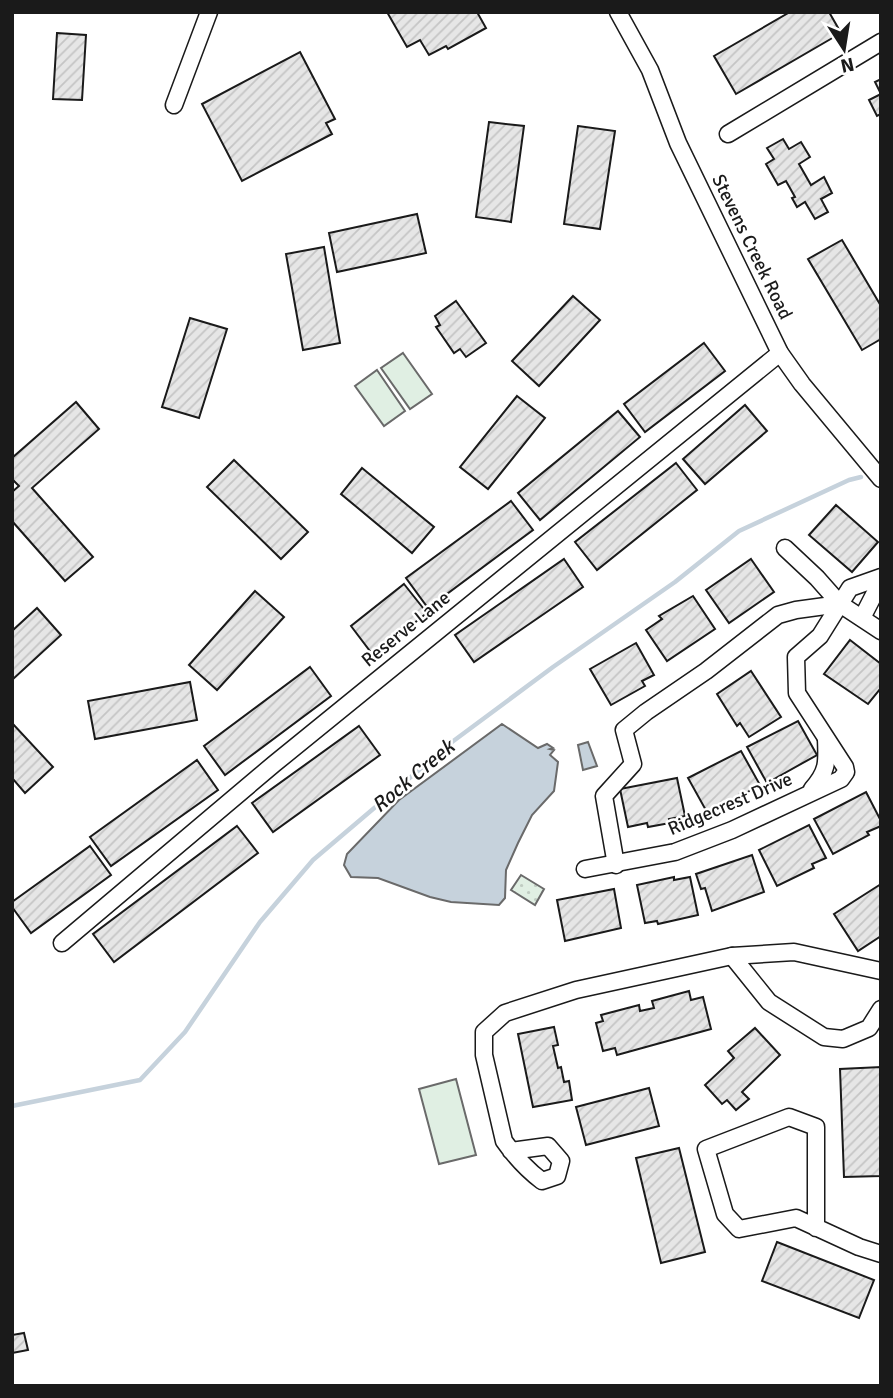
<svg xmlns="http://www.w3.org/2000/svg" width="893" height="1398" font-family="Signika,sans-serif">
<style>
.green{fill:url(#green-dots);stroke:#6a6a6a;stroke-width:2}
.pitch{fill:#e0efe3;stroke:#6a6a6a;stroke-width:2}
.water{fill:#c6d2dc;stroke:#6a6a6a;stroke-width:2}
.lines{fill:none;stroke-linecap:round;stroke-linejoin:round}
.stream{stroke:#c6d2dc;stroke-width:4.5}
.building{fill:url(#building-hatch);stroke:#1a1a1a;stroke-width:2}
.minor-casing{stroke:#1a1a1a;stroke-width:19}
.minor{stroke:#fff;stroke-width:16}
.labels{text-anchor:middle;dominant-baseline:central;stroke-width:5;stroke-linejoin:round;paint-order:stroke}
.street-label{font-size:19px;fill:#1a1a1a;stroke:#fff}
.water-label{font-size:21px;font-style:italic;fill:#1a1a1a;stroke:#fff}
</style>
<defs>
<pattern id="green-dots" width="8" height="8" patternUnits="userSpaceOnUse" patternTransform="scale(1.75)"><rect width="8" height="8" fill="#e0efe3"/><path d="M2 2h.1M6 6h.1" fill="none" stroke="#c0ccc2" stroke-width="1.8" stroke-linecap="round"/></pattern>
<pattern id="building-hatch" width="6" height="6" patternUnits="userSpaceOnUse" patternTransform="scale(1.75)"><rect width="6" height="6" fill="#e6e6e6"/><path d="M-1 1l2-2M0 6l6-6M5 7l2-2" fill="none" stroke="#c5c5c5"/></pattern>
</defs>
<rect width="100%" height="100%" fill="#fff"/>
<path class="green" d="M 521,875 L 544,889 L 535,905 L 511,890 Z"/>
<g class="pitch">
<path d="M 403,353 L 432,394 L 410,409 L 381,368 Z"/>
<path d="M 377,370 L 405,411 L 384,426 L 355,386 Z"/>
<path d="M 456,1079 L 476,1155 L 439,1164 L 419,1089 Z"/>
</g>
<g class="water">
<path d="M 502,724 L 538,748 L 547,744 L 553,748 L 550,749 L 554,750 L 550,755 L 558,762 L 554,791 L 532,815 L 518,843 L 506,870 L 505,898 L 499,905 L 451,902 L 430,897 L 378,878 L 351,877 L 344,865 L 347,854 L 399,800 Z"/>
<path d="M 588,742 L 597,766 L 583,770 L 578,745 Z"/>
</g>
<g class="lines">
<path class="stream" d="M 12,1106 L 140,1080 L 185,1032 L 260,922 L 313,860 L 452,742 L 553,667 L 675,582 L 739,531 L 849,480 L 861,477"/>
</g>
<g class="building">
<path d="M 387,12 L 477,12 L 486,28 L 448,49 L 446,46 L 429,55 L 420,40 L 407,47 Z"/>
<path d="M 790,12 L 829,12 L 841,33 L 736,94 L 714,56 Z"/>
<path d="M 57,33 L 86,35 L 82,100 L 53,99 Z"/>
<path d="M 300,52 L 335,119 L 326,123 L 332,134 L 242,181 L 202,104 Z"/>
<path d="M 881,79 L 881,114 L 877,116 L 869,100 L 881,94 L 875,82 Z"/>
<path d="M 489,122 L 524,126 L 511,222 L 476,217 Z"/>
<path d="M 578,126 L 615,131 L 600,229 L 564,224 Z"/>
<path d="M 783,139 L 789,149 L 801,142 L 810,157 L 799,164 L 811,185 L 824,177 L 832,193 L 821,199 L 828,212 L 815,219 L 805,202 L 797,207 L 792,198 L 795,197 L 786,181 L 778,185 L 766,164 L 774,159 L 767,148 Z"/>
<path d="M 417,214 L 426,253 L 337,272 L 329,233 Z"/>
<path d="M 842,240 L 881,306 L 881,339 L 862,350 L 808,259 Z"/>
<path d="M 324,247 L 340,343 L 303,350 L 286,254 Z"/>
<path d="M 573,296 L 600,320 L 539,386 L 512,361 Z"/>
<path d="M 456,301 L 486,343 L 466,357 L 460,349 L 454,353 L 436,327 L 440,325 L 435,316 Z"/>
<path d="M 190,318 L 227,329 L 199,418 L 162,407 Z"/>
<path d="M 704,343 L 725,371 L 645,432 L 624,404 Z"/>
<path d="M 517,396 L 545,418 L 488,489 L 460,467 Z"/>
<path d="M 76,402 L 99,429 L 32,488 L 93,557 L 65,581 L 12,521 L 12,492 L 19,486 L 12,479 L 12,458 Z"/>
<path d="M 745,405 L 767,431 L 705,484 L 683,459 Z"/>
<path d="M 618,411 L 640,437 L 540,520 L 518,493 Z"/>
<path d="M 234,460 L 308,532 L 281,559 L 207,487 Z"/>
<path d="M 676,463 L 697,490 L 597,570 L 575,542 Z"/>
<path d="M 362,468 L 434,527 L 412,553 L 341,494 Z"/>
<path d="M 511,501 L 533,530 L 428,608 L 406,578 Z"/>
<path d="M 836,505 L 878,542 L 852,572 L 809,535 Z"/>
<path d="M 564,559 L 583,587 L 474,662 L 455,635 Z"/>
<path d="M 751,559 L 774,592 L 729,623 L 706,590 Z"/>
<path d="M 404,584 L 427,613 L 373,655 L 351,626 Z"/>
<path d="M 255,591 L 284,617 L 217,690 L 189,665 Z"/>
<path d="M 693,596 L 715,629 L 667,661 L 646,630 L 662,619 L 659,616 Z"/>
<path d="M 37,608 L 61,635 L 12,680 L 12,631 Z"/>
<path d="M 850,640 L 881,664 L 881,688 L 868,704 L 824,674 Z"/>
<path d="M 636,643 L 654,675 L 642,681 L 645,686 L 611,705 L 590,669 Z"/>
<path d="M 310,667 L 331,696 L 225,775 L 204,746 Z"/>
<path d="M 751,671 L 781,717 L 749,737 L 740,723 L 737,726 L 717,694 Z"/>
<path d="M 190,682 L 197,720 L 95,739 L 88,701 Z"/>
<path d="M 798,721 L 817,755 L 767,783 L 747,747 Z"/>
<path d="M 12,723 L 53,767 L 25,793 L 12,778 Z"/>
<path d="M 359,726 L 380,755 L 273,832 L 252,803 Z"/>
<path d="M 741,751 L 760,785 L 708,814 L 688,778 Z"/>
<path d="M 197,760 L 218,790 L 111,866 L 90,837 Z"/>
<path d="M 677,778 L 685,816 L 669,819 L 670,823 L 648,827 L 647,823 L 628,827 L 620,789 Z"/>
<path d="M 866,792 L 881,821 L 881,826 L 867,832 L 869,835 L 833,854 L 814,819 Z"/>
<path d="M 809,825 L 826,858 L 812,864 L 814,868 L 777,886 L 759,850 Z"/>
<path d="M 237,826 L 258,853 L 114,962 L 93,934 Z"/>
<path d="M 90,846 L 111,875 L 31,933 L 12,907 L 12,902 Z"/>
<path d="M 752,855 L 764,892 L 712,911 L 705,888 L 701,889 L 696,874 Z"/>
<path d="M 674,877 L 674,880 L 690,877 L 698,915 L 658,924 L 657,921 L 645,923 L 637,885 Z"/>
<path d="M 881,884 L 881,936 L 858,951 L 834,914 Z"/>
<path d="M 614,889 L 621,928 L 565,941 L 557,900 Z"/>
<path d="M 689,991 L 691,1000 L 703,997 L 711,1029 L 617,1055 L 615,1048 L 603,1051 L 596,1023 L 603,1021 L 601,1015 L 639,1005 L 640,1011 L 654,1008 L 652,1001 Z"/>
<path d="M 554,1027 L 558,1045 L 553,1046 L 558,1068 L 561,1067 L 564,1082 L 569,1081 L 572,1100 L 533,1107 L 518,1034 Z"/>
<path d="M 755,1028 L 780,1055 L 742,1092 L 749,1099 L 736,1110 L 727,1100 L 722,1104 L 705,1085 L 734,1058 L 728,1051 Z"/>
<path d="M 881,1067 L 881,1176 L 844,1177 L 840,1069 Z"/>
<path d="M 649,1088 L 659,1126 L 586,1145 L 576,1107 Z"/>
<path d="M 679,1148 L 705,1252 L 661,1263 L 636,1158 Z"/>
<path d="M 777,1242 L 874,1280 L 859,1318 L 762,1281 Z"/>
<path d="M 24,1333 L 28,1350 L 12,1353 L 12,1335 Z"/>
</g>
<g class="lines">
<defs>
<g id="minor">
<path d="M 618,12 L 650,70 L 678,143 L 780,353 L 802,384 L 881,479"/>
<path d="M 174,105 L 209,12"/>
<path d="M 728,134 L 881,42"/>
<path d="M 785,548 L 817,578 L 840,604 L 881,631"/>
<path d="M 862,618 L 881,581"/>
<path d="M 812,789 C 828,771 827,762 826,739"/>
<path d="M 616,865 L 604,796 L 633,764 L 624,730 L 646,712 L 706,671 L 778,615 L 796,610 L 840,604"/>
<path d="M 585,869 L 675,852 L 732,830 L 841,779 L 846,772 L 845,767 L 797,693 L 796,657 L 820,636 L 850,588 L 881,577"/>
<path d="M 62,943 L 274,764 L 780,353"/>
<path d="M 732,956 L 769,1002 L 824,1037 L 843,1039 L 869,1028 L 881,1009"/>
<path d="M 511,1151 L 548,1146 L 561,1161 L 557,1176 L 542,1181 C 526,1169 516,1158 504,1141 L 484,1055 L 484,1032 L 505,1013 L 576,990 L 732,956 L 794,952 L 881,971"/>
<path d="M 816,1228 L 816,1127 L 789,1117 L 706,1149 L 725,1214 L 739,1229 L 796,1218 L 859,1247 L 881,1254"/>
</g>
</defs>
<use href="#minor" class="minor-casing"/>
<use href="#minor" class="minor"/>
</g>
<g class="labels">
<g class="street-label">
<text transform="translate(752 247) rotate(64)">Stevens Creek Road</text>
<text transform="translate(406 629) rotate(-39)">Reserve Lane</text>
<text transform="translate(730 804) rotate(-23)">Ridgecrest Drive</text>
</g>
<g class="water-label">
<text transform="translate(413 776) rotate(-40)">Rock Creek</text>
</g>
</g>
<rect width="893" height="1398" fill="none" stroke="#1a1a1a" stroke-width="28"/>
<g transform="translate(844 49) rotate(168)" stroke="#ffffff" stroke-width="5" paint-order="stroke">
<path d="M0-5L12 26L0 18L-12 26Z" fill="#1a1a1a"/>
<text y="-10" font-size="19" font-weight="bold" text-anchor="middle" fill="#1a1a1a">N</text>
</g>
</svg>
